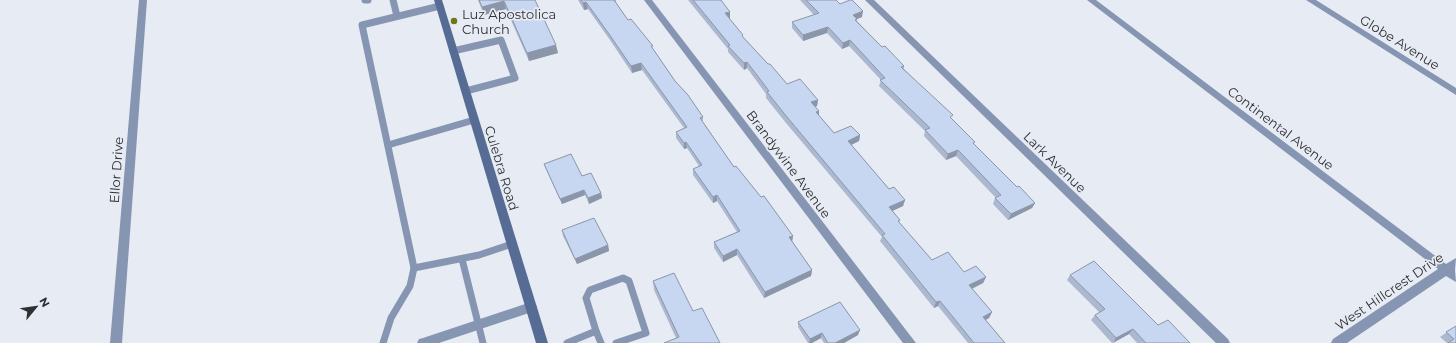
<svg xmlns="http://www.w3.org/2000/svg" width="1456" height="343" font-family="Montserrat,sans-serif">
<style>
.lines{fill:none;stroke-linecap:round;stroke-linejoin:round}
.lane{stroke:#8695b2;stroke-width:7}
.street{fill:#8695b2;fill-rule:evenodd}
.secondary{fill:#576c95;fill-rule:evenodd}
.wall{fill:#abb8cf}
.shaded-wall{fill:#8b96a9}
.building{fill:#c7d6f1;stroke:#8b96a9}
.poi-dot{fill:#6e741b;stroke:#e7ebf3;stroke-width:1.5}
.labels{text-anchor:middle;dominant-baseline:central;stroke-width:3.5;stroke-linejoin:round;paint-order:stroke}
.poi-label{font-size:13px;fill:#2e3033;stroke:#e7ebf3;text-anchor:start}
.street-label{font-size:13px;fill:#2e3033;stroke:#e7ebf3}
</style>
<rect width="100%" height="100%" fill="#e7ebf3"/>
<g class="lines">
<g class="lane">
<path d="M 365,0 L 368,0"/>
<path d="M 393,0 L 397,16"/>
<path d="M 453,51 L 501,40 L 515,78 L 466,91"/>
<path d="M 388,145 L 474,120"/>
<path d="M 462,259 L 483,343"/>
<path d="M 414,268 L 479,255 L 512,244"/>
<path d="M 596,331 L 586,298 L 590,290 L 623,278 L 629,281 L 646,333 L 616,343"/>
<path d="M 383,343 L 391,318 L 410,286 L 414,268 L 362,25 L 440,6"/>
<path d="M 567,343 L 596,331 L 601,343"/>
</g>
<g class="street">
<path d="M 139,0 L 147,0 L 122,343 L 110,343 Z"/>
<path d="M 644,0 L 652,0 L 916,343 L 903,343 Z"/>
<path d="M 865,0 L 874,0 L 1228,339 L 1230,343 L 1216,343 Z"/>
<path d="M 1087,0 L 1096,0 L 1446,264 L 1456,258 L 1455,270 L 1456,282 L 1446,276 L 1347,343 L 1331,343 L 1333,339 L 1438,269 Z"/>
<path d="M 1306,0 L 1316,0 L 1456,88 L 1456,95 Z"/>
<path d="M 531,302 L 535,303 L 537,307 L 535,311 L 439,343 L 417,343 L 419,339 L 423,338 Z"/>
</g>
<path class="secondary" d="M 434,0 L 442,0 L 548,343 L 536,343 Z"/>
</g>
<g class="wall">
<path d="M 478,0 L 535,0 L 558,53 L 529,61 L 506,9 L 484,15 Z"/>
<path d="M 578,0 L 616,0 L 616,3 L 628,20 L 653,49 L 675,81 L 703,117 L 703,122 L 734,167 L 793,236 L 792,241 L 812,270 L 811,276 L 764,298 L 737,255 L 723,262 L 714,248 L 714,242 L 737,232 L 717,201 L 713,203 L 693,175 L 693,169 L 699,166 L 687,148 L 684,149 L 676,138 L 676,132 L 684,128 L 642,70 L 632,73 L 610,40 L 588,9 L 584,10 Z"/>
<path d="M 688,0 L 721,0 L 730,18 L 729,18 L 743,37 L 787,84 L 818,100 L 817,106 L 815,107 L 819,111 L 819,116 L 834,133 L 860,135 L 859,141 L 851,145 L 889,189 L 905,200 L 903,206 L 892,211 L 900,220 L 899,222 L 932,260 L 964,272 L 986,277 L 983,283 L 972,289 L 992,312 L 989,318 L 986,320 L 1005,343 L 968,343 L 938,306 L 934,308 L 880,241 L 882,237 L 786,123 L 766,98 L 766,94 L 747,68 L 744,70 L 728,52 L 728,49 Z"/>
<path d="M 800,0 L 836,0 L 840,4 L 862,17 L 857,19 L 857,21 L 882,47 L 904,66 L 904,69 L 952,119 L 974,144 L 1017,187 L 1035,203 L 1032,208 L 1008,220 L 993,204 L 995,198 L 996,198 L 956,156 L 946,160 L 924,136 L 925,131 L 879,86 L 881,80 L 849,46 L 842,49 L 827,33 L 803,41 L 792,28 L 792,22 L 814,15 Z"/>
<path d="M 544,164 L 582,176 L 601,193 L 602,198 L 589,204 L 585,195 L 562,204 L 546,169 Z"/>
<path d="M 562,230 L 608,245 L 609,251 L 577,264 L 563,236 Z"/>
<path d="M 1070,275 L 1158,325 L 1190,343 L 1137,343 L 1129,334 L 1112,343 L 1091,320 L 1095,315 L 1100,313 L 1067,280 Z"/>
<path d="M 653,281 L 720,343 L 676,338 L 654,290 Z"/>
<path d="M 798,322 L 858,335 L 844,343 L 824,343 L 821,338 L 812,343 L 808,343 L 798,327 Z"/>
<path d="M 1456,326 L 1456,343 L 1447,343 L 1440,337 Z"/>
</g>
<g class="shaded-wall">
<path d="M 504,1 L 506,9 L 484,15 L 482,7 Z"/>
<path d="M 586,2 L 588,9 L 584,10 L 583,3 Z"/>
<path d="M 863,11 L 862,17 L 852,21 L 853,15 Z"/>
<path d="M 730,12 L 730,18 L 725,20 L 725,13 Z"/>
<path d="M 828,27 L 827,33 L 803,41 L 803,35 Z"/>
<path d="M 850,40 L 849,46 L 842,49 L 843,43 Z"/>
<path d="M 556,45 L 558,53 L 529,61 L 527,53 Z"/>
<path d="M 747,62 L 747,68 L 744,70 L 744,63 Z"/>
<path d="M 641,63 L 642,70 L 632,73 L 631,66 Z"/>
<path d="M 818,100 L 817,106 L 811,109 L 811,102 Z"/>
<path d="M 819,111 L 819,117 L 816,112 Z"/>
<path d="M 860,135 L 859,141 L 847,147 L 848,141 Z"/>
<path d="M 686,142 L 687,148 L 684,149 L 684,143 Z"/>
<path d="M 958,150 L 956,156 L 946,160 L 948,154 Z"/>
<path d="M 584,190 L 585,195 L 562,204 L 560,199 Z"/>
<path d="M 601,193 L 602,198 L 589,204 L 588,198 Z"/>
<path d="M 717,195 L 717,201 L 713,203 L 713,197 Z"/>
<path d="M 905,200 L 903,206 L 888,213 L 889,207 Z"/>
<path d="M 1035,203 L 1032,208 L 1008,220 L 1011,214 Z"/>
<path d="M 793,236 L 792,242 L 789,237 Z"/>
<path d="M 608,245 L 609,251 L 577,264 L 575,259 Z"/>
<path d="M 737,249 L 737,255 L 723,262 L 723,256 Z"/>
<path d="M 812,270 L 811,276 L 764,298 L 765,292 Z"/>
<path d="M 986,277 L 983,283 L 967,291 L 969,285 Z"/>
<path d="M 940,301 L 938,306 L 934,308 L 936,302 Z"/>
<path d="M 992,312 L 989,318 L 981,322 L 983,317 Z"/>
<path d="M 1133,329 L 1129,334 L 1113,343 L 1116,338 Z"/>
<path d="M 860,330 L 858,335 L 844,343 L 835,343 Z"/>
<path d="M 822,333 L 821,338 L 812,343 L 809,343 L 810,339 Z"/>
</g>
<g class="building">
<path d="M 479,0 L 535,0 L 556,45 L 527,53 L 504,1 L 482,7 Z"/>
<path d="M 581,0 L 614,0 L 628,20 L 631,19 L 653,46 L 651,46 L 675,81 L 688,95 L 703,117 L 700,118 L 734,167 L 736,166 L 761,197 L 764,196 L 793,236 L 789,237 L 812,270 L 765,292 L 737,249 L 723,256 L 714,242 L 740,231 L 717,195 L 713,197 L 693,169 L 702,165 L 686,142 L 684,143 L 676,132 L 687,127 L 641,63 L 631,66 L 609,34 L 586,2 L 583,3 Z"/>
<path d="M 693,0 L 721,0 L 730,12 L 725,13 L 743,35 L 742,36 L 768,64 L 770,64 L 787,84 L 800,79 L 818,100 L 811,102 L 819,111 L 816,112 L 834,133 L 851,126 L 860,135 L 848,141 L 889,189 L 894,187 L 905,200 L 889,207 L 900,220 L 898,221 L 932,260 L 948,252 L 964,272 L 976,266 L 986,277 L 969,285 L 992,312 L 983,317 L 1005,343 L 974,343 L 940,301 L 936,302 L 882,235 L 885,234 L 787,117 L 767,92 L 769,91 L 747,62 L 744,63 L 728,46 L 730,45 Z"/>
<path d="M 806,0 L 836,0 L 840,4 L 850,0 L 852,0 L 863,11 L 853,15 L 857,19 L 855,20 L 882,47 L 885,46 L 904,66 L 901,67 L 953,115 L 950,117 L 975,142 L 973,143 L 1017,187 L 1019,186 L 1035,203 L 1011,214 L 995,198 L 1001,195 L 958,150 L 948,154 L 925,130 L 930,128 L 880,80 L 885,78 L 850,40 L 843,43 L 828,27 L 803,35 L 792,22 L 819,13 Z"/>
<path d="M 571,154 L 582,176 L 591,173 L 601,193 L 588,198 L 584,190 L 560,199 L 544,164 Z"/>
<path d="M 594,218 L 608,245 L 575,259 L 562,230 Z"/>
<path d="M 1094,261 L 1158,325 L 1168,320 L 1190,343 L 1146,343 L 1133,329 L 1116,338 L 1095,315 L 1105,309 L 1070,275 Z"/>
<path d="M 674,273 L 693,311 L 702,308 L 720,343 L 664,343 L 679,337 L 653,281 Z"/>
<path d="M 840,302 L 860,330 L 835,343 L 828,343 L 822,333 L 810,339 L 798,322 Z"/>
<path d="M 1456,326 L 1456,343 L 1448,343 L 1454,339 L 1446,332 Z"/>
</g>
<circle class="poi-dot" cx="454" cy="21" r="4"/>
<g class="labels">
<g class="poi-label">
<text x="462" y="14">Luz Apostolica<tspan x="462" dy="15">Church</tspan></text>
</g>
<g class="street-label">
<text transform="translate(1400 42) rotate(32)">Globe Avenue</text>
<text transform="translate(1281 128) rotate(37)">Continental Avenue</text>
<text transform="translate(1055 162) rotate(44)">Lark Avenue</text>
<text transform="translate(789 164) rotate(53)">Brandywine Avenue</text>
<text transform="translate(502 168) rotate(73)">Culebra Road</text>
<text transform="translate(116 170) rotate(-86)">Ellor Drive</text>
<text transform="translate(1389 291) rotate(-34)">West Hillcrest Drive</text>
</g>
</g>
<g transform="translate(36 307) rotate(61)" stroke="#e7ebf3" stroke-width="3" paint-order="stroke">
<path d="M0-3L7 15L0 10L-7 15Z" fill="#2e3033"/>
<text y="-6" font-size="11" font-weight="bold" text-anchor="middle" fill="#2e3033">N</text>
</g>
</svg>
